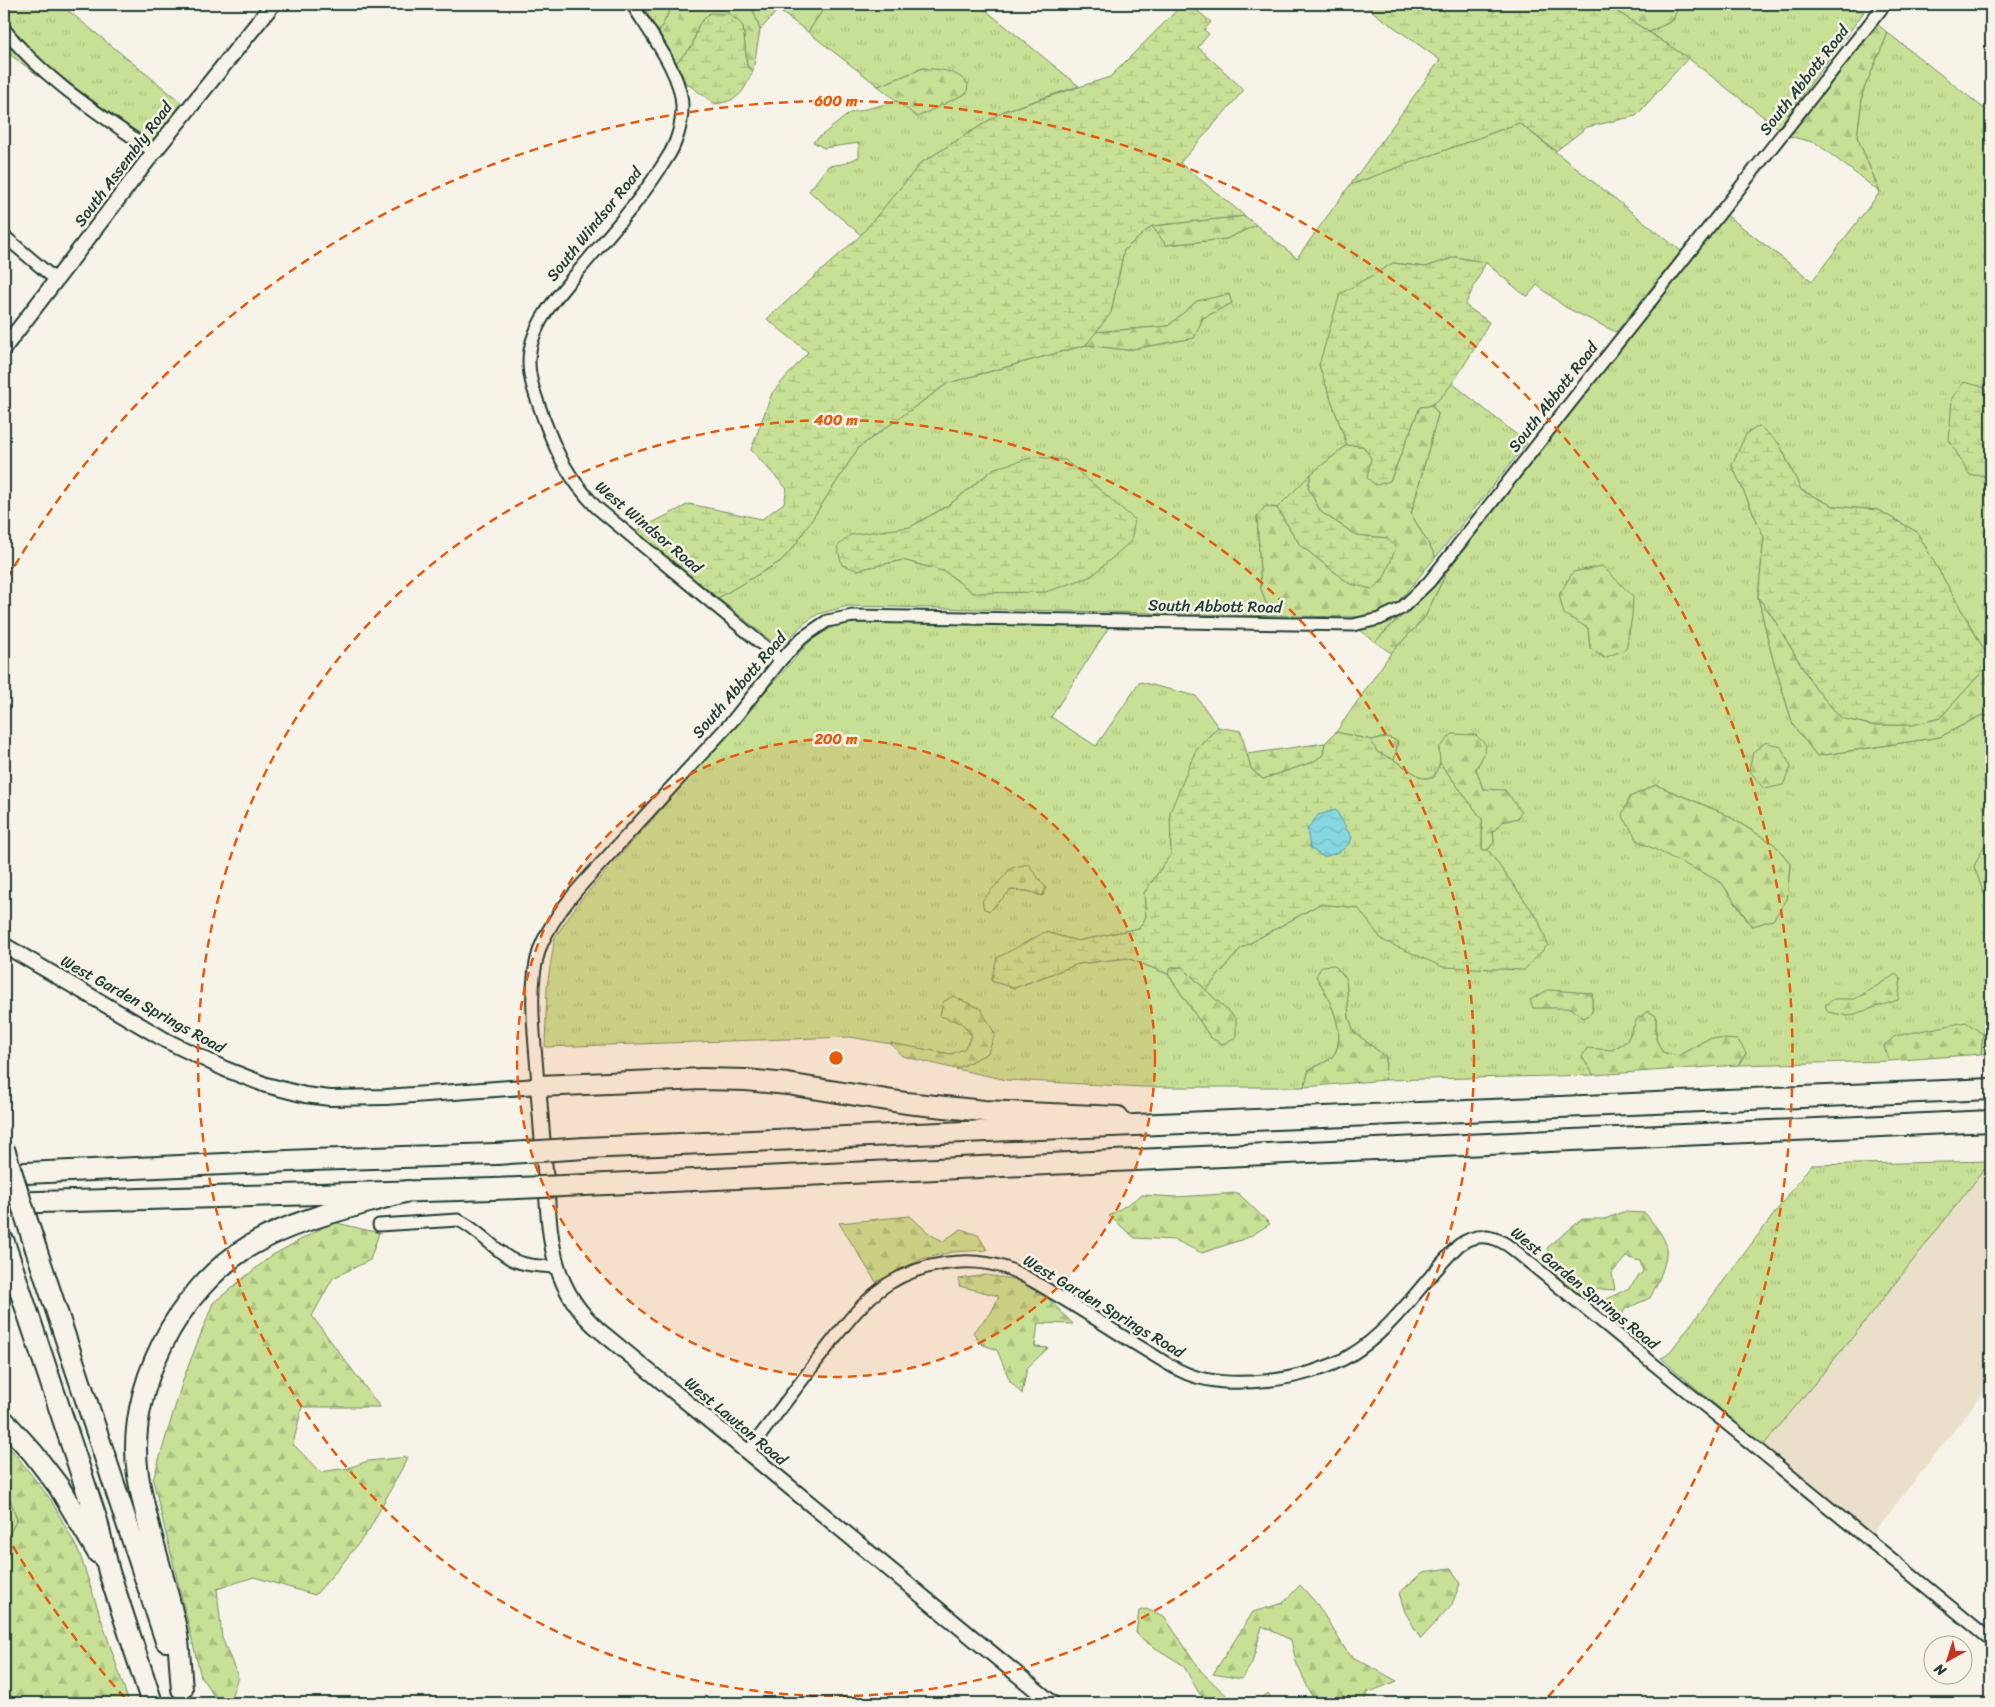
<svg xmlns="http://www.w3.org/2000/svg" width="1995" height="1707" font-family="Sriracha,sans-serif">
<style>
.built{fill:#eae0ca}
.grass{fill:url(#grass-tufts);stroke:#748e64;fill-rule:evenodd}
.forest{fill:url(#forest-firs);stroke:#748e64}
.wetland{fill:url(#wetland-marsh);stroke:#748e64}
.water{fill:url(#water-waves);stroke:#5d999c}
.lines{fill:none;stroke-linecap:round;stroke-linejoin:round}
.minor-casing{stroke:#1f3d34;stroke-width:15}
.tertiary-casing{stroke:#1f3d34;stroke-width:18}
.motorway-casing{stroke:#1f3d34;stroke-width:24}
.minor{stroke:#f7f3e8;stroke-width:11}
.tertiary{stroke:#f7f3e8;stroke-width:14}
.motorway{stroke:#f7f3e8;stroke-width:20}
.motorway-bridge-casing{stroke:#1f3d34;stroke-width:24;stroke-linecap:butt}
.motorway-bridge{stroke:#f7f3e8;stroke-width:20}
.ring{fill:none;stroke:#e8590c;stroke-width:2.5;stroke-dasharray:9 6}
.labels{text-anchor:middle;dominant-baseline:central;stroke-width:5;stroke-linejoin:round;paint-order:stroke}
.street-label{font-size:16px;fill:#1f3d34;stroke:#f7f3e8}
.centre{fill:#e8590c;stroke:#f7f3e8;stroke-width:2.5}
.ring-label{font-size:15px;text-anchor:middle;font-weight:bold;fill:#e8590c;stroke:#f7f3e8;stroke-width:5;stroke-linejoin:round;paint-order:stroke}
</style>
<defs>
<pattern id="grass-tufts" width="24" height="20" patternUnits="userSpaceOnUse" patternTransform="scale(1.25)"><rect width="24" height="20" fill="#c8e095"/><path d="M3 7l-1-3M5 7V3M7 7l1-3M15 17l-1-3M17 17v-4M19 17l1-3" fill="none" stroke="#abc181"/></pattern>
<pattern id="forest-firs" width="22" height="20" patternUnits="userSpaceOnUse" patternTransform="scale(1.25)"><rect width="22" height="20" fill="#c8e095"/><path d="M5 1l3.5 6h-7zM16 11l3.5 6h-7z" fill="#abc181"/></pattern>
<pattern id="wetland-marsh" width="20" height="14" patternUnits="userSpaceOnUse" patternTransform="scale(1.25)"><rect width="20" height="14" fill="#c8e095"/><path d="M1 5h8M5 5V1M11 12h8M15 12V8" fill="none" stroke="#abc181"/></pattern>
<pattern id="water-waves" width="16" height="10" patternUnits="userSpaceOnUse" patternTransform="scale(1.25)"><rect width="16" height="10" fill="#87d7e2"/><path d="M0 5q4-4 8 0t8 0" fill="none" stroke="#74b9c2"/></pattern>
</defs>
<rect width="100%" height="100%" fill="#f7f3e8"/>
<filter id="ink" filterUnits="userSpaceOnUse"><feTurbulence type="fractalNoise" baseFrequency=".02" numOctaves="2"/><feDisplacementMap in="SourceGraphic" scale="10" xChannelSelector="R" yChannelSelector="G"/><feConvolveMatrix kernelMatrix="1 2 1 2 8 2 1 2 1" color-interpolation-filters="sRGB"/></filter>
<g filter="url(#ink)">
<path class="built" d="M 1991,1161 L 1991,1383 L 1872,1535 L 1763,1446 L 1860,1328 Z"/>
<g class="grass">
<path d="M 4,4 L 60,4 L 182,103 L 143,153 L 4,50 Z"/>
<path d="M 641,4 L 673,4 L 659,32 Z"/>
<path d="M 751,4 L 778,4 L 778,10 L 760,30 Z"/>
<path d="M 824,4 L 978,4 L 1079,86 L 1004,111 L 921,163 L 861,235 L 809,191 L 828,166 L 843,164 L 859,157 L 859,143 L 824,148 L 813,142 L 850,113 L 898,101 L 918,117 L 924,68 L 878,86 L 808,32 L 824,8 Z"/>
<path d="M 1680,4 L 1849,4 L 1854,8 L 1864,12 L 1778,128 L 1688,58 L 1649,32 L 1672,21 Z"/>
<path d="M 1888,33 L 1991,114 L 1991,395 L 1983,387 L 1970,475 L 1991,476 L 1991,662 L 1917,532 L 1878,510 L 1833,506 L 1801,490 L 1779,443 L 1732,465 L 1764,537 L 1758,597 L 1771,652 L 1793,725 L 1817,756 L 1940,737 L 1982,715 L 1991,717 L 1991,841 L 1985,845 L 1984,894 L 1991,895 L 1991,1053 L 1981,1054 L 1983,1034 L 1884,1046 L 1889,1061 L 1738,1065 L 1746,1053 L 1710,1038 L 1678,1056 L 1662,1052 L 1656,1039 L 1656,1016 L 1637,1019 L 1627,1041 L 1612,1050 L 1582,1057 L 1594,1075 L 1385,1080 L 1386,1057 L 1354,1032 L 1349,1018 L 1346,978 L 1316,976 C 1328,996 1349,1034 1333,1056 C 1328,1062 1316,1066 1309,1070 L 1304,1087 L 1143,1087 L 1007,1080 L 956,1069 L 988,1053 L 962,1023 L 972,1036 L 964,1049 L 951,1054 L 850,1037 L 545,1047 L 547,986 L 555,937 L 579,902 L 812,639 L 835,626 L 863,622 L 1109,627 L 1051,717 L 1096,746 L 1140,682 L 1196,696 L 1218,727 L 1196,750 L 1171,812 L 1171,854 L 1144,893 L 1146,917 L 1139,928 L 1078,941 L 1045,932 L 1014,988 L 1078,964 L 1127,958 L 1168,974 L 1211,1038 L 1236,1019 L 1206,990 L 1241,948 L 1320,904 L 1359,908 L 1382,940 L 1538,919 L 1488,850 L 1494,842 L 1493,832 L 1502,822 L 1518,818 L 1483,789 L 1476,769 L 1484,754 L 1439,748 L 1440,763 L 1433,778 L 1422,778 L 1394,760 L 1398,742 L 1387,737 L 1371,740 L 1336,732 L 1391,653 L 1425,617 L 1446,573 L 1725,214 L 1812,281 L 1880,192 L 1857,137 L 1863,91 ZM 1588,628 L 1604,658 L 1590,648 ZM 1656,785 L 1723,813 L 1774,844 L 1790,863 L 1787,899 L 1773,920 L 1751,926 L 1721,882 L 1630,797 ZM 1046,888 L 1042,896 L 1028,891 L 1011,890 ZM 1592,993 L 1592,1012 L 1584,1018 L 1571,1008 Z"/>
<path d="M 1519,123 L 1681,251 L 1616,332 L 1565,307 L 1537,285 L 1528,296 L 1523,294 L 1486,263 L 1456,257 L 1426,267 L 1393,263 L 1319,365 L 1347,445 L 1311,474 L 1277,508 L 1266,506 L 1257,516 L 1261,589 L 1266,603 L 1283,616 L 848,606 L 818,614 L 802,625 L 780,648 L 718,598 L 781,561 L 796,544 L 859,447 L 948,383 L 1086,345 L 1127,350 L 1194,338 L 1203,318 L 1232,303 L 1197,301 L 1168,326 L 1095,332 L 1111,313 L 1124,250 L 1152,226 L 1166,245 L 1226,239 L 1256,225 L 1297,258 L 1350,185 ZM 995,468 L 973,593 L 946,572 L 903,560 L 857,570 L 910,527 L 949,505 Z"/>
<path d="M 1452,383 L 1527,443 L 1436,557 L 1411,514 L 1438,414 L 1432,405 Z"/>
<path d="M 1400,616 L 1375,642 L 1360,630 Z"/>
<path d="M 1991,1161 L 1860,1328 L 1763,1446 L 1661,1358 L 1667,1355 L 1673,1348 L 1811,1165 Z"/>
<path d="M 4,1482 L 17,1520 L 9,1535 L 4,1538 Z"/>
</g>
<g class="forest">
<path d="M 673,4 L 751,4 L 760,30 L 753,71 L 747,66 L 743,26 L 699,24 L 692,46 L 676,63 L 659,32 Z"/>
<path d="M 778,4 L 824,4 L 824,8 L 808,32 L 778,10 Z"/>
<path d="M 1606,4 L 1680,4 L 1672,21 L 1649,32 Z"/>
<path d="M 1877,24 L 1888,33 L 1863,91 L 1857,137 L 1880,192 L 1816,143 L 1789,136 Z"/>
<path d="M 924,68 C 941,70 956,70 968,84 L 967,93 L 917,117 L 878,86 Z"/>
<path d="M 1245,216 L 1256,225 L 1226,239 L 1166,245 L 1152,226 Z"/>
<path d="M 1229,294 L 1232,303 L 1203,318 L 1194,338 L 1127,350 L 1086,345 L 1095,332 L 1168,326 L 1197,301 Z"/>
<path d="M 1432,405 L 1438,414 L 1411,514 L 1436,557 L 1396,604 L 1366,617 L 1283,616 L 1266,603 L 1261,589 L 1257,516 L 1266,506 L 1277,508 L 1300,545 L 1350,584 L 1387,538 L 1356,535 L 1321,512 L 1308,488 L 1311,474 L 1347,445 L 1363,446 L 1390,481 L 1420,407 Z"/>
<path d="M 1602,566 L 1633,596 L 1632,617 L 1626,649 L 1604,658 L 1590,648 L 1588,628 L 1564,614 L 1559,595 L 1573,572 Z"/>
<path d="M 1446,573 L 1425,617 L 1391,653 L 1375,642 C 1398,618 1424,597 1446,573 Z"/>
<path d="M 1758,597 L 1772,616 L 1815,688 L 1841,718 L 1871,725 L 1912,725 L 1940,718 L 1991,662 L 1991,717 L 1982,715 L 1940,737 L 1817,756 L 1793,725 L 1771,652 Z"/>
<path d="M 1452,734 L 1476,735 L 1486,745 L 1484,754 L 1476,769 L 1483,789 L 1505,790 L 1521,811 L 1518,818 L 1502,822 L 1493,832 L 1494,842 L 1488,850 L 1482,850 L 1482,819 L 1440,763 L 1439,748 Z"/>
<path d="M 1387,737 L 1398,741 L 1394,760 L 1376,752 L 1371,740 Z"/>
<path d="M 1766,742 L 1781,747 L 1791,767 L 1783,785 L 1764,789 L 1749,770 L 1753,752 Z"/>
<path d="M 1325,743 L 1323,755 L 1313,762 L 1263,779 L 1251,769 L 1247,754 Z"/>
<path d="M 1656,785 L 1723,813 L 1774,844 L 1790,863 L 1787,899 L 1773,920 L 1752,926 L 1721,882 L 1638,841 L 1622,815 L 1630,797 Z"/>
<path d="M 1991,841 L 1991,895 L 1984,894 L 1974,866 L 1985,845 Z"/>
<path d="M 1028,864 L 1046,888 L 1042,896 L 1028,891 L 1011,890 L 990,911 L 984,909 L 982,901 L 1011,868 Z"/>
<path d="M 1334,965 L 1346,978 L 1349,1018 L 1354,1032 L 1386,1057 L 1385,1080 L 1304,1087 L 1309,1070 C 1316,1066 1328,1062 1333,1056 C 1349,1034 1328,996 1316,976 L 1322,966 Z"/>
<path d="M 1171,967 L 1182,967 L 1236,1019 L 1236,1037 L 1223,1044 L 1211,1038 L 1168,974 Z"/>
<path d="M 1896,974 L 1901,980 L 1898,1000 L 1848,1016 L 1828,1012 L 1825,1005 L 1834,999 L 1855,999 Z"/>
<path d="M 1548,990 L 1592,993 L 1592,1012 L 1584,1018 L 1571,1008 L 1533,1008 L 1530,1000 Z"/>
<path d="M 953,996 L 981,1009 L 995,1034 L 988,1053 L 956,1069 L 902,1056 L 890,1043 L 951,1054 L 964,1049 L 972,1036 L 962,1023 L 940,1016 L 943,1002 Z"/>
<path d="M 1648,1011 L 1656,1016 L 1656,1039 L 1662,1052 L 1678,1056 L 1710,1038 L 1738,1040 L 1746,1053 L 1738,1065 L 1594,1075 L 1582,1057 L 1587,1048 L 1612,1050 L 1627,1041 L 1637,1019 Z"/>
<path d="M 1966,1022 L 1983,1034 L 1981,1054 L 1889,1061 L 1884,1046 L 1895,1036 Z"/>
<path d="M 1238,1193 L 1270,1224 L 1247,1238 L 1202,1253 L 1175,1240 L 1135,1238 L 1109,1216 L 1142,1195 L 1176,1197 Z"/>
<path d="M 1623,1212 L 1645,1213 C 1650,1220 1663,1234 1665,1242 C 1670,1260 1658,1282 1650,1298 L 1625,1309 L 1619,1321 L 1597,1304 L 1629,1288 L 1643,1271 L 1640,1261 L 1626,1257 L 1612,1273 L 1615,1290 L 1600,1289 L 1576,1294 L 1554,1272 L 1547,1248 L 1582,1219 L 1605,1219 Z"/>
<path d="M 910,1216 L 931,1235 L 943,1241 L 961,1229 L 978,1235 L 987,1250 L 952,1252 L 922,1259 L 876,1282 L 839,1223 Z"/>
<path d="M 333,1222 L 379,1233 L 370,1260 L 333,1278 L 312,1316 L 380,1407 L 302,1407 L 293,1444 L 320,1472 L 348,1468 L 368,1461 L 408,1457 L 369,1530 L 339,1568 L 315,1595 L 254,1577 L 217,1589 L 222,1638 L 238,1677 L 229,1703 L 219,1703 L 201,1677 L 153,1480 L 184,1377 L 213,1303 L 271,1256 Z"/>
<path d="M 986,1275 L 1018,1280 L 1049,1299 L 1073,1324 L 1038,1323 L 1035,1347 L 1048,1348 L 1027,1368 L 1022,1394 L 1010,1381 L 997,1350 L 981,1344 L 973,1332 L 991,1313 L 999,1296 L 959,1286 L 959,1279 Z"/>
<path d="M 4,1440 L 51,1500 L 79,1552 L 129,1703 L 14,1703 L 4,1683 L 4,1538 L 9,1535 L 17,1519 L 4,1482 Z"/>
<path d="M 1451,1568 L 1460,1584 L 1452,1604 L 1421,1639 L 1405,1612 L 1399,1593 L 1423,1572 Z"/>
<path d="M 1300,1585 L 1317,1604 L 1349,1655 L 1397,1681 L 1367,1693 L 1364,1703 L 1315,1703 L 1296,1662 L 1291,1640 L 1262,1626 L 1252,1663 L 1242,1679 L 1213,1674 L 1253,1612 L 1283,1603 Z"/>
<path d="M 1146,1609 L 1164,1616 L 1201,1671 L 1234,1703 L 1209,1703 L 1199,1693 L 1183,1665 L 1146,1642 L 1136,1633 L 1139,1611 Z"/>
<path d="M 1268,1693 L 1275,1703 L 1256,1703 Z"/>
</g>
<g class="wetland">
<path d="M 1183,4 L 1189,4 L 1211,22 L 1204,30 L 1209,34 L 1198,47 L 1244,90 L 1180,163 L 1245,216 L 1152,226 L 1124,250 L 1111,313 L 1086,345 L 948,383 L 859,447 L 796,544 L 781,561 L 718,598 L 636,531 L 689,504 L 762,519 L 784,503 L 787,489 L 751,450 L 772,393 L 808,352 L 767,319 L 861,235 L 921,163 L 1004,111 L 1110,77 Z"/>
<path d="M 1362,4 L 1606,4 L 1688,58 L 1636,116 L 1587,127 L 1556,151 L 1519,123 L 1350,185 L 1440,60 Z"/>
<path d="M 710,13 L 730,14 L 743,26 L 747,66 L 753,71 C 743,92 740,101 715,104 L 685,82 L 676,63 L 692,46 L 699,24 Z"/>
<path d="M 1455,257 L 1486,262 L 1465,305 L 1489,322 C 1480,339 1447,399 1431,405 C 1428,407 1423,406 1420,407 L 1390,481 L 1376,485 L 1367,478 L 1371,458 L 1363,446 L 1347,445 L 1319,365 L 1340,294 L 1393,263 L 1426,267 Z"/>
<path d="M 1964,382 L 1983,387 L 1991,395 L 1991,476 L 1970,475 L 1949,440 L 1952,398 Z"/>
<path d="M 1759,426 L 1779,443 L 1801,490 L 1833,506 L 1878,510 L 1917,532 L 1991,662 L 1940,718 L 1912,725 L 1871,725 L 1841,718 L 1815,688 L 1772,616 L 1758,597 L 1764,537 L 1732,465 L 1746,434 Z"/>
<path d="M 1035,457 L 1065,460 L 1135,520 L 1131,541 L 1092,576 L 1046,592 L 973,593 L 946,572 L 903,560 L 857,570 L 842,565 L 837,547 L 850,535 L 910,527 L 949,505 L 995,468 Z"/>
<path d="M 1311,474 L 1308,488 L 1321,512 L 1356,535 L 1387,538 L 1396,548 L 1383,580 L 1372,589 L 1350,584 L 1300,545 L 1277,508 Z"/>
<path d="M 1218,727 L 1241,731 L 1251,769 L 1263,779 L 1313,762 L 1323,755 L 1325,743 L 1336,732 L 1371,740 L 1377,752 L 1394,760 L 1422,778 L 1433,778 L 1440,763 L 1482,819 L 1482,850 L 1488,850 L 1538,919 L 1548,945 L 1524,970 L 1443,967 L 1382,940 L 1358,908 L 1320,904 L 1241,948 L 1206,990 L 1182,967 L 1171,967 L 1168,974 L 1127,958 L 1078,964 L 1014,988 L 991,981 L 997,958 L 1045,932 L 1078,941 L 1139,928 L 1146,917 L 1144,893 L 1171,854 L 1170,812 L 1196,750 Z"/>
</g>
<path class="water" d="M 1336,810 L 1352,838 C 1348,850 1335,854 1323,857 L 1310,848 L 1307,830 L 1318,815 Z"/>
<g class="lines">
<defs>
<g id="minor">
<path d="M 632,4 C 649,32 683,75 682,108 C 682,125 676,145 667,158 C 643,198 606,238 576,274 C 555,298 529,328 529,362 C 529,381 537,399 543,417 C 558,456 567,476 596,507 L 781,660"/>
<path d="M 4,29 C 44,80 101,115 154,152"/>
<path d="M 4,236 L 56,280"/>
<path d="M 538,1086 C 536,1045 526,988 540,948 C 550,923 567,901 585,881 L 734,719 L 781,660 L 802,638 L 827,621 L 853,616 L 1353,625 L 1379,619 L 1402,608 L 1429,582 L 1885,4"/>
<path d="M 379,1225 L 458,1220 C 478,1229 492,1248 511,1259 C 525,1266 541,1266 557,1267"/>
<path d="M 747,1453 C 771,1421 795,1390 819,1358 C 839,1333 860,1302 888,1284 C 921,1263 969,1255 1006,1268 C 1023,1274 1038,1284 1053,1293 C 1086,1312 1118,1334 1150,1353 C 1160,1359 1170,1366 1181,1371 C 1225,1393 1310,1380 1351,1355 C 1396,1327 1422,1281 1459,1245 C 1478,1231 1497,1236 1514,1250 L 1991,1640"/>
</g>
<g id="tertiary">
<path d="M 4,348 L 154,152 L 273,4"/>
<path d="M 4,945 L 167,1041 L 225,1069 L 266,1085 L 305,1095 L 330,1098 L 386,1097 L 538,1086 C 541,1118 543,1150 546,1181 C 550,1239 551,1289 599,1330 L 1052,1703"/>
</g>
<g id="motorway">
<path d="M 538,1086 L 702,1079 L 746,1080 L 787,1084 L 906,1103 L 984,1111 L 1118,1117"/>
<path d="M 585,1148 C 1054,1130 1523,1113 1991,1089"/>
<path d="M 4,1174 L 311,1160 L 496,1154"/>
<path d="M 585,1185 L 1991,1121"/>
<path d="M 4,1203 L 494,1189"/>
<path d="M 4,1242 L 97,1521 L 109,1572 L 152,1703"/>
<path d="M 36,1249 L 166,1641"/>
<path d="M 4,1421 L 33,1453 L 59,1487 L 98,1553"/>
<path d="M 182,1689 C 180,1670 180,1648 176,1629 C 165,1577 146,1527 138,1475 C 125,1390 178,1288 251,1245 C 296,1219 357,1206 408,1191"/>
</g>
</defs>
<use href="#minor" class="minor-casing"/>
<use href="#tertiary" class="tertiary-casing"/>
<use href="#motorway" class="motorway-casing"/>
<use href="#minor" class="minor"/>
<use href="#tertiary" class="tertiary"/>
<use href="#motorway" class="motorway"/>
<defs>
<g id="motorway-bridge">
<path d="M 4,1149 L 36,1249"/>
<path d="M 496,1154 L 585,1148"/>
<path d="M 494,1189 L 585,1185"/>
</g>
</defs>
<use href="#motorway-bridge" class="motorway-bridge-casing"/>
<use href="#motorway-bridge" class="motorway-bridge"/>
</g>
</g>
<circle cx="836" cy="1058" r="319" fill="#e8590c" fill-opacity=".12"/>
<g class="ring">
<circle cx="836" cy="1058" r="319"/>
<circle cx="836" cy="1058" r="638"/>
<path d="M125 1698A957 957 0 0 1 7 1536M7 579A957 957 0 1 1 1547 1698"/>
</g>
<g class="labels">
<g class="street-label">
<text transform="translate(1804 80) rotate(-52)">South Abbott Road</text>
<text transform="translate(123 164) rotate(-53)">South Assembly Road</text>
<text transform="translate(594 224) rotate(-51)">South Windsor Road</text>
<text transform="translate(1553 397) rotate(-52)">South Abbott Road</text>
<text transform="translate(649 527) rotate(40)">West Windsor Road</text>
<text transform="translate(1215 606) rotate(1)">South Abbott Road</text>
<text transform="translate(739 685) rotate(-49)">South Abbott Road</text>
<text transform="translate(143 1004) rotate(29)">West Garden Springs Road</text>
<text transform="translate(1585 1288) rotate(39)">West Garden Springs Road</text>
<text transform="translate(1104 1306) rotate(31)">West Garden Springs Road</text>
<text transform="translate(736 1421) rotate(40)">West Lawton Road</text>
</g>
</g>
<circle cx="836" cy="1058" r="8" class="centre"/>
<g class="ring-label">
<text x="836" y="106">600 m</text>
<text x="836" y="425">400 m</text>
<text x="836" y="744">200 m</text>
</g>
<rect width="1995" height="1707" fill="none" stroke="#f7f3e8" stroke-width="20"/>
<rect x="10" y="10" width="1975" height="1687" fill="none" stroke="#1f3d34" stroke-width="2" filter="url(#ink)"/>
<g transform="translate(1948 1660) rotate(219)"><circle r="24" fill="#f7f3e8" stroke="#a1aaa0"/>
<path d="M0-4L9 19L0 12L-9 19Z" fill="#c8321e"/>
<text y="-8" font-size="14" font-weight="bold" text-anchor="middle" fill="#1f3d34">N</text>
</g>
</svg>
